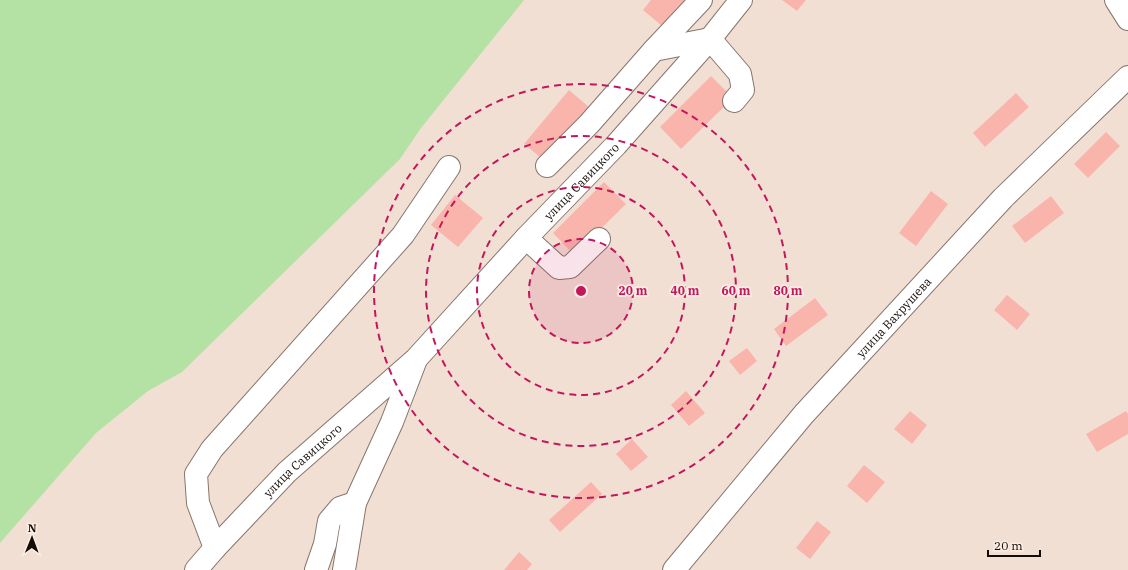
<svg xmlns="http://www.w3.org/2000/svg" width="1128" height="570" font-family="'IBM Plex Serif',serif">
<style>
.green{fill:#b3e2a4}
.building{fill:#f9b5ac}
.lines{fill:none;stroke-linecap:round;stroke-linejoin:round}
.minor-casing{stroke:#86766c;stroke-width:24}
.minor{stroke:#fff;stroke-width:22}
.ring{fill:none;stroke:#c2185b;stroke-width:2;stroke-dasharray:7 5}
.labels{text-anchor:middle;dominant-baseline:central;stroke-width:3.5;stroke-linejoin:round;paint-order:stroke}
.street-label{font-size:12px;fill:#130d0a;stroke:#fcede4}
.centre{fill:#c2185b;stroke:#fcede4;stroke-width:2}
.ring-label{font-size:12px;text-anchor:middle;font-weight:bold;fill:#c2185b;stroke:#fcede4;stroke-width:3.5;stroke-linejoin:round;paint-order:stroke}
</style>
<rect width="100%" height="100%" fill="#f2dfd4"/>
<path class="green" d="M 0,0 L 524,0 L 421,128 L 400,159 L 182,372 L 148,391 L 96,433 L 0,543 Z"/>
<g class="building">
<path d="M 651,0 L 693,0 L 668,31 L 643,10 Z"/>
<path d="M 782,0 L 806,0 L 797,11 Z"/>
<path d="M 711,76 L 733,98 L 681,149 L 660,127 Z"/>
<path d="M 569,90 L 590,108 L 545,161 L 524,144 Z"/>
<path d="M 1016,93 L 1029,107 L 985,147 L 973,133 Z"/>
<path d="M 1106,132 L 1120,146 L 1088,178 L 1074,164 Z"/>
<path d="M 604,182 L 626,204 L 574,255 L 553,233 Z"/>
<path d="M 931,191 L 948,204 L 916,246 L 899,233 Z"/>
<path d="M 455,195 L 483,218 L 458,247 L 431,225 Z"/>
<path d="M 1051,196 L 1064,213 L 1025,243 L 1012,226 Z"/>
<path d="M 1007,295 L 1030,314 L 1017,330 L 994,310 Z"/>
<path d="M 815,298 L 828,315 L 786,346 L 774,329 Z"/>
<path d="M 747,348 L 757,361 L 740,375 L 729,361 Z"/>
<path d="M 686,391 L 705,413 L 689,426 L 671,405 Z"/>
<path d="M 910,411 L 927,425 L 912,444 L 894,429 Z"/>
<path d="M 1126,411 L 1128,414 L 1128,434 L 1097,452 L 1086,434 Z"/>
<path d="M 632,439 L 648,457 L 631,471 L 616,454 Z"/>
<path d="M 864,465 L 885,482 L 867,503 L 847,486 Z"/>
<path d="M 591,482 L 602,494 L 560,532 L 549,520 Z"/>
<path d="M 817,521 L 831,532 L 810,559 L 796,548 Z"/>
<path d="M 519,552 L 532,564 L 527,570 L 504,570 Z"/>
</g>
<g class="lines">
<defs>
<g id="minor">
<path d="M 1116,0 L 1128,19"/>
<path d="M 654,50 L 710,39 L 740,74 L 743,90 L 734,101"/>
<path d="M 547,166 L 589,124 L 654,50 L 701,0"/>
<path d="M 526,238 L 559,268 L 570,267 L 599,239"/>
<path d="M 215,548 L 198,503 L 196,474 L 212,449 L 403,235 L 449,167"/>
<path id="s1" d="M 196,570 L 215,548 L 287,472 L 416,359 L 526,238 L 616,145 L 710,39 L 741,0"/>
<path d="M 316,570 L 325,544 L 329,521 L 340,508 L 355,503"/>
<path d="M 344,570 L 355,503 L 392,422 L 415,362"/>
<path id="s2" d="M 674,570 L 804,414 L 1003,198 L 1128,77"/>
</g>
</defs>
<use href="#minor" class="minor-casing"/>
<use href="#minor" class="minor"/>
</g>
<circle cx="581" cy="291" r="52" fill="#c2185b" fill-opacity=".12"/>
<g class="ring">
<circle cx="581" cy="291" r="52"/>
<circle cx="581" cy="291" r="104"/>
<circle cx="581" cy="291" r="155"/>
<circle cx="581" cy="291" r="207"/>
</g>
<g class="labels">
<g class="street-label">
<text stroke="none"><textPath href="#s1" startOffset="548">улица Савицкого</textPath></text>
<text stroke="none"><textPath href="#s2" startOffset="335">улица Вахрушева</textPath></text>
<text stroke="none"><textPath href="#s1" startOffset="153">улица Савицкого</textPath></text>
</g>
</g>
<circle cx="581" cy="291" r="6" class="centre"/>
<g class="ring-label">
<text x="633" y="295">20 m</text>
<text x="685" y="295">40 m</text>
<text x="736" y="295">60 m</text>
<text x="788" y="295">80 m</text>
</g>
<g transform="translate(32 538) rotate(1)" stroke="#fcede4" stroke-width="3" paint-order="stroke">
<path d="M0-3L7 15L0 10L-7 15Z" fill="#130d0a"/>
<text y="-6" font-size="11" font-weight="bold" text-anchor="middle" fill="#130d0a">N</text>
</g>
<path d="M988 550v6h52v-6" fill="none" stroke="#130d0a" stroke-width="2"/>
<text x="994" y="550" font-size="12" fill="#130d0a" stroke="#fcede4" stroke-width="3" paint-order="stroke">20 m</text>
</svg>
